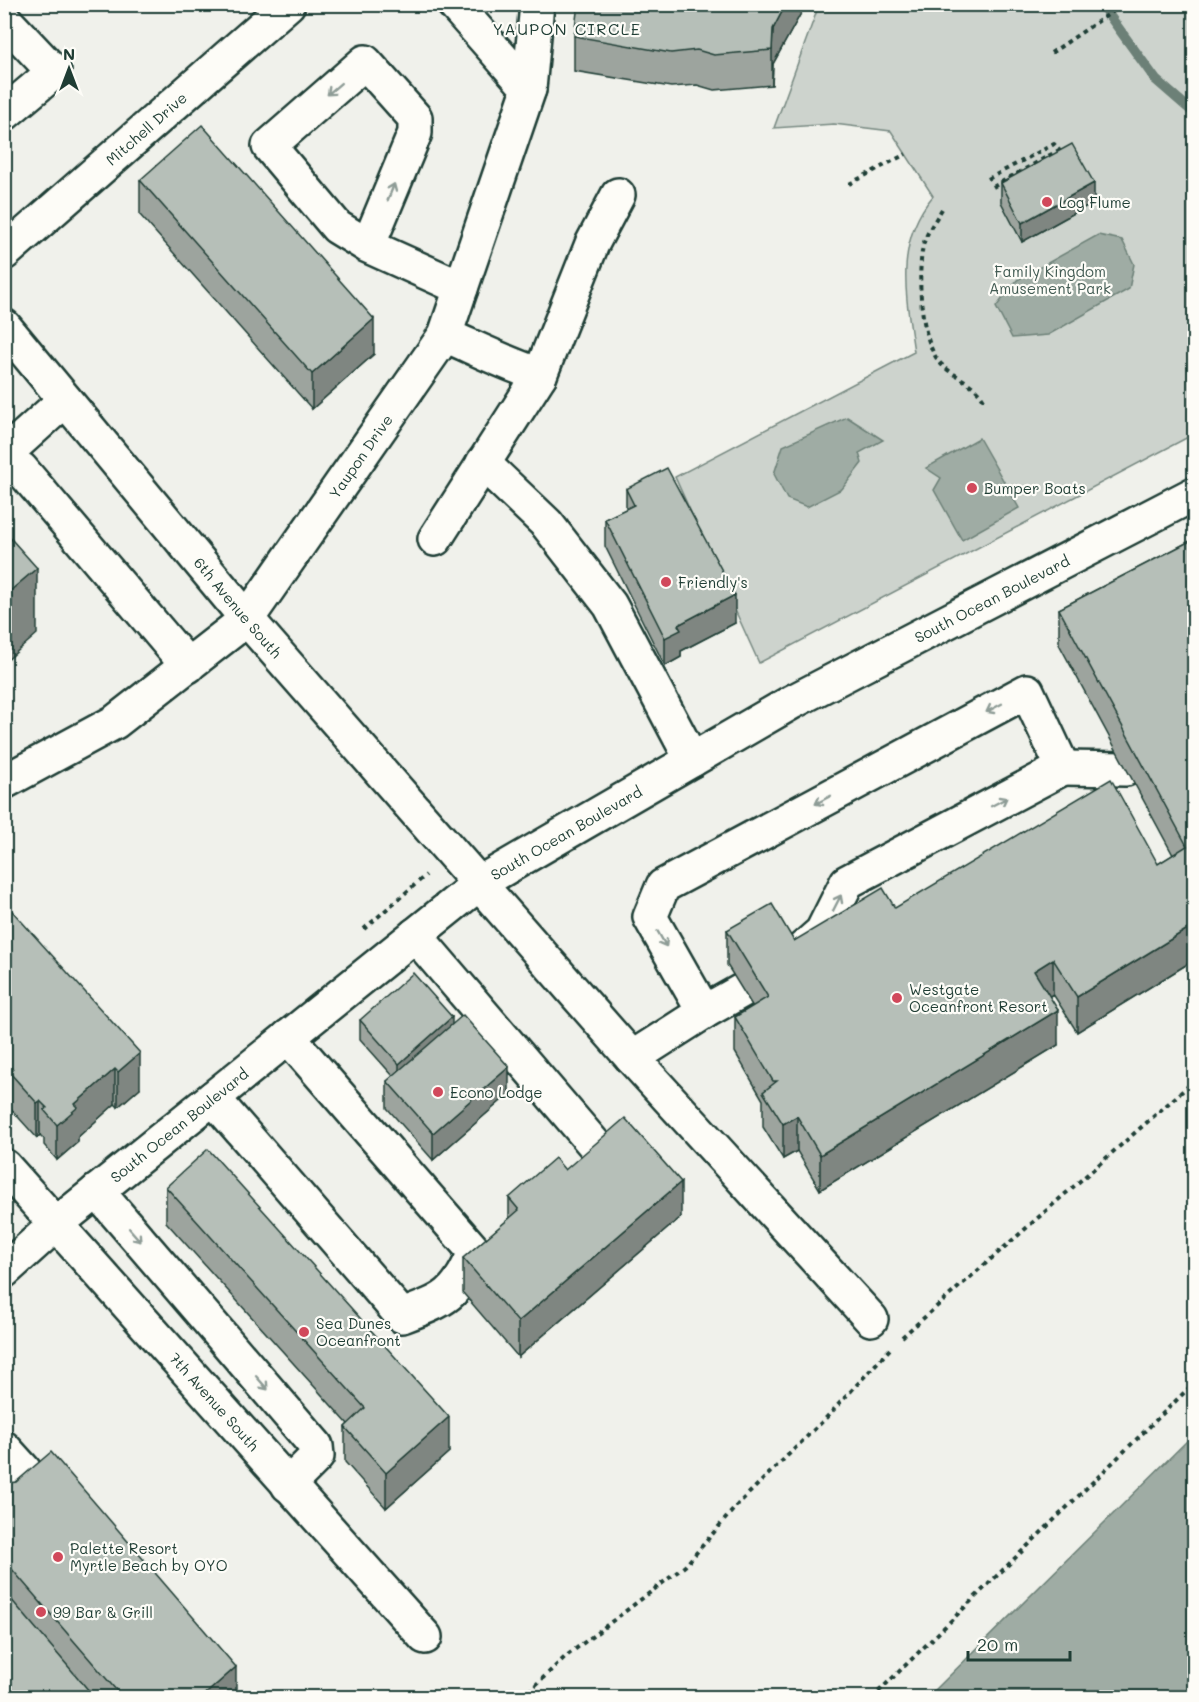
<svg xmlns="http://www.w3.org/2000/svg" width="1199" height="1702" font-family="Mali,sans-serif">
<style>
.green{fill:#cdd3cd;stroke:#768880;stroke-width:1.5}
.water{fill:#9faca4;stroke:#6c8077;stroke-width:1.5}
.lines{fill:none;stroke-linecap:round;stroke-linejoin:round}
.stream{stroke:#6c8077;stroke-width:10}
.minor-casing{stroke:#1f3d34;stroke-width:38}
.major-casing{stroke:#1f3d34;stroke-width:38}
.path{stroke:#1f3d34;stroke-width:4;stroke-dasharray:4.5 4.5;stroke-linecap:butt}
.minor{stroke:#fdfcf7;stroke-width:33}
.major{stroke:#fdfcf7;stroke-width:33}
.wall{fill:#9da49e;stroke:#1f3d34;stroke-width:1.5}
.shaded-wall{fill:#7f8681;stroke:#1f3d34;stroke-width:1.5}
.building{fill:#b6bfb8;stroke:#1f3d34;stroke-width:1.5}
.oneway{stroke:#8e9c96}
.poi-dot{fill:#d1495b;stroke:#fdfcf7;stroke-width:2}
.labels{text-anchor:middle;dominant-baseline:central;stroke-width:4.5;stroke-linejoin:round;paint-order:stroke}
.street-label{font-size:15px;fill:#1f3d34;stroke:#fdfcf7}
.poi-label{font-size:15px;fill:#1f3d34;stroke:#fdfcf7;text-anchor:start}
.park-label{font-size:15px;fill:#425b53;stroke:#fdfcf7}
.neighbourhood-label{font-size:16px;letter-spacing:1.5px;fill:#1f3d34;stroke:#fdfcf7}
</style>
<rect width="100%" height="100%" fill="#f0f1eb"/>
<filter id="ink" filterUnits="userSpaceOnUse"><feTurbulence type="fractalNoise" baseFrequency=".0167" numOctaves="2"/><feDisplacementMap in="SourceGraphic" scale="12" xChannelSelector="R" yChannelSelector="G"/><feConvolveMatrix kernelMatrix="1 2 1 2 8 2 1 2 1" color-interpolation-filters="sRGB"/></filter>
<g filter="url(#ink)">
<path class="green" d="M 819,5 L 1194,5 L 1194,434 L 759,663 L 675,477 L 914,352 C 906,296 894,242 933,196 L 891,131 L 834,124 L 774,128 Z"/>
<g class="water">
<path d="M 1098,235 L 1122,240 L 1134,264 L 1129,289 L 1048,335 L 1012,338 L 996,307 L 1017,280 Z"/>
<path d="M 847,417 L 883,440 L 859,453 L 862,463 L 842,489 L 807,507 L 787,499 L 774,474 L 783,446 Z"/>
<path d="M 979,438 L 1019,508 L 962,540 L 934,490 L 941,478 L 926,468 Z"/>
<path d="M 1194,1434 L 1194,1697 L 928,1697 Z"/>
</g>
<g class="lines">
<path class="stream" d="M 1101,4 L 1156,80 L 1194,113"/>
<defs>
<g id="minor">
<path d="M 454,4 L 529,89"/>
<path d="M 4,19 L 54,72 L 4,114"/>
<path d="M 368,246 L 415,133 L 415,118 L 365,62 L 269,146 L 337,227 L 368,246 L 461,288"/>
<path id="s1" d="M 4,253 L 288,4"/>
<path id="s2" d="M 4,326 L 247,619 L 632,1058 L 871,1319"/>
<path d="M 445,335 C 477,349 507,364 540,375"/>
<path d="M 5,454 L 65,400"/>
<path d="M 483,463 L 547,524 L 610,605 L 692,760"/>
<path d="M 21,469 L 188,666"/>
<path d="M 435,539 L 540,375 L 592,244 L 618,195"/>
<path d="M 1063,768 L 1126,769 L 1194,732"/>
<path id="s3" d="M 4,782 L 115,722 L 247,619 L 445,335 L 529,89 L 537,4"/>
<path d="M 415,935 L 599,1150"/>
<path d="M 743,990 L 704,1012 L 650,917 L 663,886 L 1027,691 L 1063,768 L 847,882 L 822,932 L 797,954"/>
<path d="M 632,1058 L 704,1012"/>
<path d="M 213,1098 L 402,1316 C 445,1300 457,1296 475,1252 L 288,1037"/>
<path id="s4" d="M 4,1166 L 425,1637"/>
<path d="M 97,1191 L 316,1446 L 317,1456 L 288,1485"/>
<path d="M 4,1448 L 24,1470"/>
</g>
<g id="major">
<path id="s5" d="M 4,1271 L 55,1225 L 481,882 L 792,702 L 1194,494"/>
</g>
</defs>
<use href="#minor" class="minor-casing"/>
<use href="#major" class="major-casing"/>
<g class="path">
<path d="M 1051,53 L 1124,4"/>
<path d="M 988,179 L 1054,144 L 1059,150 L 1018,173 L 1020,177"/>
<path d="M 849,184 L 906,154"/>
<path d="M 993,187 L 1012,176 L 1014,180"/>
<path d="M 942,209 C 935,221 926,233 923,246 C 917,275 920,342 941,364 C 955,378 973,381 984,400"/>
<path d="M 364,929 L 426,875"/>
<path d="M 902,1337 L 1194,1081"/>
<path d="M 522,1698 L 565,1657 L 685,1566 L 739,1503 L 825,1419 L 890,1349"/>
<path d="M 872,1698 L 1194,1383"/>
</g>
<use href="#minor" class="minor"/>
<use href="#major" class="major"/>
</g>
<g class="wall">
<path d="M 806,4 L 773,64 L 772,85 L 714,90 L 697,85 L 671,87 L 574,71 L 574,36 Z"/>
<path d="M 140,180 L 374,354 L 312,409 L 140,215 Z"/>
<path d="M 1001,183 L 1094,202 L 1022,242 L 1001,202 Z"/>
<path d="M 626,489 L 735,623 L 681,651 L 681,657 L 665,666 L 605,546 L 605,519 L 626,509 Z"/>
<path d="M 1194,539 L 1194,960 L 1077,1032 L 1053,994 L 1049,996 L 1058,1045 L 820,1190 L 797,1151 L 783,1159 L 763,1127 L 763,1100 L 735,1052 L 735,1017 L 753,1007 L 727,965 L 727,930 L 794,941 L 895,908 L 1158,864 L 1173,855 L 1059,644 L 1059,609 Z"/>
<path d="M 4,902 L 140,1088 L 118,1107 L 115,1104 L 78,1137 L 78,1142 L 57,1160 L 44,1145 L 44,1139 L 40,1135 L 37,1138 L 10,1108 L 10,1102 L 5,1097 L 4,1098 Z"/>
<path d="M 360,1020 L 452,1025 L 509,1094 L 433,1160 L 387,1108 L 387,1081 L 393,1076 L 360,1039 Z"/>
<path d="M 565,1170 L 681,1217 L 518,1357 L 463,1293 L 463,1258 L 509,1219 L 509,1198 Z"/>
<path d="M 166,1187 L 449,1452 L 386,1508 L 345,1462 L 345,1427 L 348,1424 L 166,1222 Z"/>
<path d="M 4,1484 L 236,1698 L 93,1698 L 90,1695 L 90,1698 L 4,1698 Z"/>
</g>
<g class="shaded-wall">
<path d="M 786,4 L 806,4 L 773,64 L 772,85 L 772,50 L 773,29 Z"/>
<path d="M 1094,183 L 1094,202 L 1022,242 L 1022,223 Z"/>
<path d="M 374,319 L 374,354 L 312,409 L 312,374 Z"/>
<path d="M 37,568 L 37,634 L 4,663 L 4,596 Z"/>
<path d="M 735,595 L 735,623 L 681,651 L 681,657 L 665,666 L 665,638 L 678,625 Z"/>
<path d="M 1194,925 L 1194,960 L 1077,1032 L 1077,997 Z"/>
<path d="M 1053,959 L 1053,994 L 1034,1006 L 1034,971 Z"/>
<path d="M 1058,1010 L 1058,1045 L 820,1190 L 820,1155 Z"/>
<path d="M 452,1017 L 452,1036 L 399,1083 L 399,1064 Z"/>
<path d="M 140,1053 L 140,1088 L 118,1107 L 118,1072 Z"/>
<path d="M 5,1062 L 5,1097 L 4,1098 L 4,1063 Z"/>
<path d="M 509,1067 L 509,1094 L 433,1160 L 433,1133 Z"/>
<path d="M 115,1069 L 115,1104 L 78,1137 L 78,1142 L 57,1160 L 57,1125 L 75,1104 Z"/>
<path d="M 40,1101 L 40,1135 L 37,1138 L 37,1103 Z"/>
<path d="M 797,1116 L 797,1151 L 783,1159 L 783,1124 Z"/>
<path d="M 681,1182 L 681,1217 L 518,1357 L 518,1322 Z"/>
<path d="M 449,1417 L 449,1452 L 386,1508 L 386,1473 Z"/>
<path d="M 236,1667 L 236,1698 L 201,1698 Z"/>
<path d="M 90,1692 L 90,1698 L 84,1698 Z"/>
</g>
<g class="building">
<path d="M 578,4 L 786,4 L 773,29 L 772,50 L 714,55 L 697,50 L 671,53 L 574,36 Z"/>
<path d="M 202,125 L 374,319 L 312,374 L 140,180 Z"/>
<path d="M 1072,144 L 1094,183 L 1022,223 L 1001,183 Z"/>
<path d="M 667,468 L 735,595 L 678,625 L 681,630 L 665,638 L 605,519 L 634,505 L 626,489 Z"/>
<path d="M 4,531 L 37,568 L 4,596 Z"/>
<path d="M 1194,539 L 1194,842 L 1192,843 L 1194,848 L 1194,925 L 1077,997 L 1053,959 L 1034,971 L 1058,1010 L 820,1155 L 797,1116 L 783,1124 L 763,1092 L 777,1081 L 773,1081 L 735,1017 L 768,997 L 727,930 L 772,904 L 794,941 L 883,888 L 895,908 L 1111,779 L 1158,864 L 1187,846 L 1059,609 Z"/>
<path d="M 4,902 L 140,1053 L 118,1072 L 115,1069 L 75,1104 L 78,1107 L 57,1125 L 44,1110 L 47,1108 L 40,1101 L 37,1103 L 10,1073 L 13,1070 L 5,1062 L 4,1063 Z"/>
<path d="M 413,973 L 452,1017 L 399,1064 L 360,1020 Z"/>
<path d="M 463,1015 L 509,1067 L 433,1133 L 387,1081 Z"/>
<path d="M 625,1118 L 681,1182 L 518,1322 L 463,1258 L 519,1210 L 509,1198 L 555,1158 L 565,1170 Z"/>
<path d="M 208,1149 L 449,1417 L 386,1473 L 345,1427 L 365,1408 L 166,1187 Z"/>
<path d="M 51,1452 L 236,1667 L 201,1698 L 123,1698 L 4,1560 L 4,1484 L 16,1482 Z"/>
<path d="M 4,1591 L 90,1692 L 84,1698 L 4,1698 Z"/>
</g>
<defs><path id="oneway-shaft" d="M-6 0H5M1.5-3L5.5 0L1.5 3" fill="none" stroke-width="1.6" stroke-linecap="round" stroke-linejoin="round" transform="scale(1.5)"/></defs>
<g class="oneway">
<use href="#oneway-shaft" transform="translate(334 89) rotate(139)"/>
<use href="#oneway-shaft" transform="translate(391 192) rotate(-68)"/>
<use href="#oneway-shaft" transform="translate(994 708) rotate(152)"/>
<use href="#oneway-shaft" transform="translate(823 800) rotate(152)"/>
<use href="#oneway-shaft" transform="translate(999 802) rotate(-28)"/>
<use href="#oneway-shaft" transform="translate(837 903) rotate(-63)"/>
<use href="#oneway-shaft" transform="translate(662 939) rotate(60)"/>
<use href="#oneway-shaft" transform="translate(135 1235) rotate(49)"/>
<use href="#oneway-shaft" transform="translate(262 1383) rotate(49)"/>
</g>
</g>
<g class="poi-dot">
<circle cx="1047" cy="202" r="6"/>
<circle cx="972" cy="488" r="6"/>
<circle cx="666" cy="582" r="6"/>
<circle cx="897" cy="998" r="6"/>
<circle cx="438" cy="1092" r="6"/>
<circle cx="304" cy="1332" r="6"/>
<circle cx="58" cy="1557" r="6"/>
<circle cx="41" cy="1612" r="6"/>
</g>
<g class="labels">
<g class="street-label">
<text stroke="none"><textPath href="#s1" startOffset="189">Mitchell Drive</textPath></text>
<text stroke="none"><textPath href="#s3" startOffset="492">Yaupon Drive</textPath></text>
<text stroke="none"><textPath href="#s5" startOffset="1200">South Ocean Boulevard</textPath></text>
<text stroke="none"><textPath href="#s2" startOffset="366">6th Avenue South</textPath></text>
<text stroke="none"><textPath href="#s5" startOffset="714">South Ocean Boulevard</textPath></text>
<text stroke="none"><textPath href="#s5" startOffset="228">South Ocean Boulevard</textPath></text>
<text stroke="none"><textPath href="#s4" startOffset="316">7th Avenue South</textPath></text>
</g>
<g class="poi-label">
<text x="1059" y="202">Log Flume</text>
<text x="984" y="488">Bumper Boats</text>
<text x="678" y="582">Friendly's</text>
<text x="909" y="989">Westgate<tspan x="909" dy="17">Oceanfront Resort</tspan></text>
<text x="450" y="1092">Econo Lodge</text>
<text x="316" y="1323">Sea Dunes<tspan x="316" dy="17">Oceanfront</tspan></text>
<text x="70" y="1548">Palette Resort<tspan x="70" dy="17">Myrtle Beach by OYO</tspan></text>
<text x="53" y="1612">99 Bar &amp; Grill</text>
</g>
<g class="park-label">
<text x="1050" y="271">Family Kingdom<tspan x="1050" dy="17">Amusement Park</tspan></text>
</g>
<g class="neighbourhood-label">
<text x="567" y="28">YAUPON CIRCLE</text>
</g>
</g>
<rect width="1199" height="1702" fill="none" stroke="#fdfcf7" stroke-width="24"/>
<rect x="12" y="12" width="1175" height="1678" fill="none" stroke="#1f3d34" stroke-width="2" filter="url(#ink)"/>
<g transform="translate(69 69)" stroke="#fdfcf7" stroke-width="4.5" paint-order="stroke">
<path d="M0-4.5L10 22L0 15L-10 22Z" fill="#1f3d34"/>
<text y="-9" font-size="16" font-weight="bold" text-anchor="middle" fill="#1f3d34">N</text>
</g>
<path d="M968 1651v9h102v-9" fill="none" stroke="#1f3d34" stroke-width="3"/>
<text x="977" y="1651" font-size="18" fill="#1f3d34" stroke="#fdfcf7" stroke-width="4.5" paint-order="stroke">20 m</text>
</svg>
